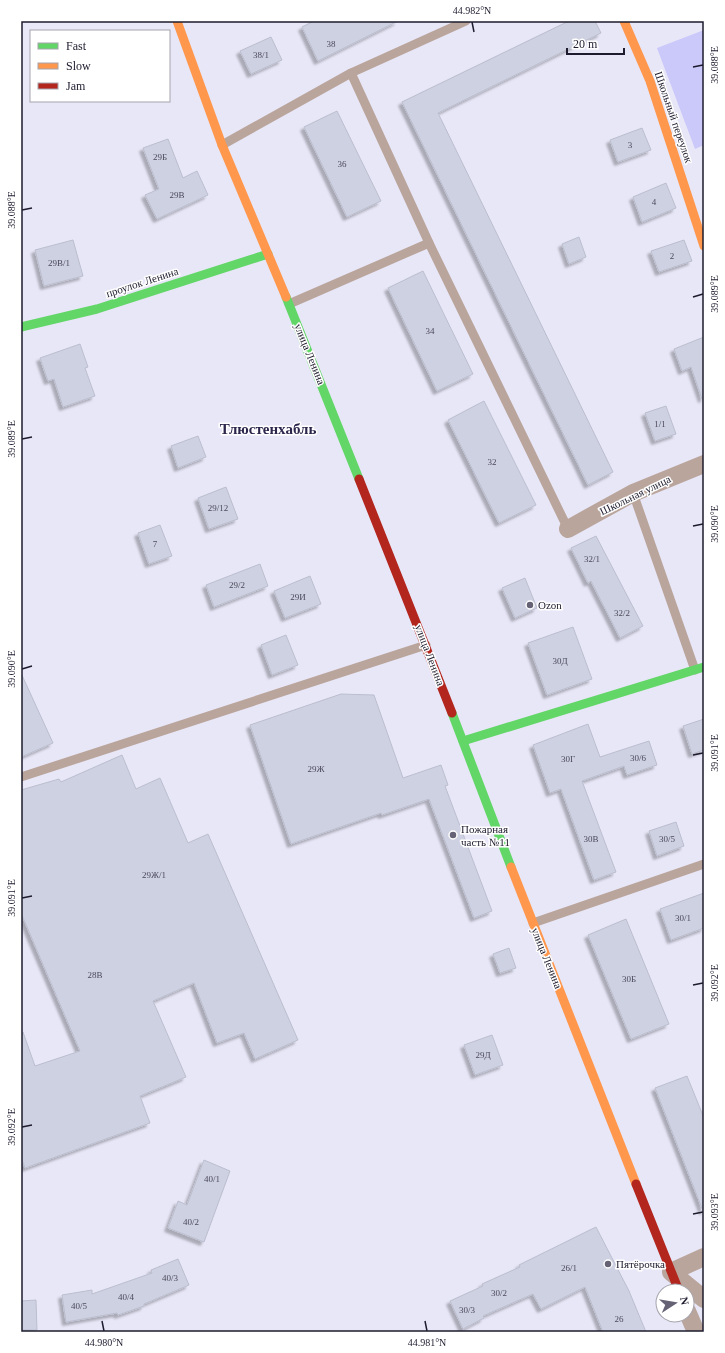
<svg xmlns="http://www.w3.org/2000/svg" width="725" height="1353" font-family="'Times New Roman',serif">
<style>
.green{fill:#cbc8fa}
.building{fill:#ced1e1;stroke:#bbbece;filter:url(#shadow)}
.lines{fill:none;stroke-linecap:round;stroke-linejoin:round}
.lane{stroke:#baa59c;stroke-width:9}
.street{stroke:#baa59c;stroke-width:18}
.fast{stroke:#63d668;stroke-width:9}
.slow{stroke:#ff974d;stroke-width:9}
.jam{stroke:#b3261e;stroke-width:9}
.ticks{fill:none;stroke:#1d1b2d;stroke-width:1.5}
.poi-dot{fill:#646274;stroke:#fff;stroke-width:1.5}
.labels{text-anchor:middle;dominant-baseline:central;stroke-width:3;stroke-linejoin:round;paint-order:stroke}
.number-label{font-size:9px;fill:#4b4a5c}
.street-label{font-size:11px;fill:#1d1b2d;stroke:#fff}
.poi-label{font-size:11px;fill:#1d1b2d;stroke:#fff;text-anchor:start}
.district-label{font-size:15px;font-weight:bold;fill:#2b264c;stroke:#fff}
.neatline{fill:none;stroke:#1d1b2d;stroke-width:1.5}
.ticks-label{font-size:10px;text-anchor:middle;fill:#1d1b2d}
</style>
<defs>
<filter id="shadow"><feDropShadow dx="-3.5" dy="3.5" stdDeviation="1" flood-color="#0004"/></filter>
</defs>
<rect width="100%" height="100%" fill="#e8e7f8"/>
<path class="green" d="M 704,30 L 704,145 L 695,149 L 657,48 Z"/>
<g class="building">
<path d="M 314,21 L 398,21 L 318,61 L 302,27 Z"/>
<path d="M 569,21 L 595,21 L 601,33 L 438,113 L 613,472 L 588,485 L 402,102 Z"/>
<path d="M 271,37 L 282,60 L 251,74 L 240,51 Z"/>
<path d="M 337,111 L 381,201 L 347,217 L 304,127 Z"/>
<path d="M 642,128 L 651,150 L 618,162 L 610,140 Z"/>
<path d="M 168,139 L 183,178 L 197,171 L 208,195 L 157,219 L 145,195 L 159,189 L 143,148 Z"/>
<path d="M 666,183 L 676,208 L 642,222 L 633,197 Z"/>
<path d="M 579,237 L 586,257 L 569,264 L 562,244 Z"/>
<path d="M 73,240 L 83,276 L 44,286 L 35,250 Z"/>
<path d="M 684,240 L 692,261 L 659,272 L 651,251 Z"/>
<path d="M 423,271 L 473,374 L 437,391 L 388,288 Z"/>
<path d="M 704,337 L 704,398 L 702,399 L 691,367 L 682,371 L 674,349 Z"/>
<path d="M 80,344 L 88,367 L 85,368 L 95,396 L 63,407 L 54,379 L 48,381 L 40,358 Z"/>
<path d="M 484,401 L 536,505 L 499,523 L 448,420 Z"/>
<path d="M 666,406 L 676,434 L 655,441 L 645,413 Z"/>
<path d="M 198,436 L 206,457 L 178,468 L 171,446 Z"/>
<path d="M 226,487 L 238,519 L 209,529 L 198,498 Z"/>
<path d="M 160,525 L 172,556 L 149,564 L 138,533 Z"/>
<path d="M 596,536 L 643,626 L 620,638 L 591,581 L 588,583 L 571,548 Z"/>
<path d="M 260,564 L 268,586 L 214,607 L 206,585 Z"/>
<path d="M 310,576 L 321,604 L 285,618 L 274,591 Z"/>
<path d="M 525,578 L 537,608 L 515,618 L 502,588 Z"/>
<path d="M 573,627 L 592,679 L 547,695 L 528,643 Z"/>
<path d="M 286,635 L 298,665 L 272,675 L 261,645 Z"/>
<path d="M 21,673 L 53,743 L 21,757 Z"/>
<path d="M 341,694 L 374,695 L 403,778 L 441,765 L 448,785 L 445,786 L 492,911 L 474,918 L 429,799 L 382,815 L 381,813 L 291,844 L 250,725 Z"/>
<path d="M 704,719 L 704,750 L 692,754 L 683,726 Z"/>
<path d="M 588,724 L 600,757 L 649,741 L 657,765 L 627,775 L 624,766 L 582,781 L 616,872 L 594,880 L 561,789 L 550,793 L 533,745 Z"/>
<path d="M 122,755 L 136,789 L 160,778 L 188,843 L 208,834 L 298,1040 L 255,1059 L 244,1033 L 217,1043 L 194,983 L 153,1001 L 186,1077 L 140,1096 L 150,1123 L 25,1168 L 21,1157 L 21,1033 L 23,1032 L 35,1066 L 80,1051 L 21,913 L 21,790 L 59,779 L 61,782 Z"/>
<path d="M 676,822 L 684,846 L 657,856 L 649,831 Z"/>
<path d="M 704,893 L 704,928 L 671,940 L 660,909 Z"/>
<path d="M 626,919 L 669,1024 L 631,1039 L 588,935 Z"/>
<path d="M 509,948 L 516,968 L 500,973 L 493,954 Z"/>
<path d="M 492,1035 L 503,1065 L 475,1075 L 464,1045 Z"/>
<path d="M 687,1076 L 704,1118 L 704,1211 L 703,1211 L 655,1088 Z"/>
<path d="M 204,1160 L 230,1171 L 204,1242 L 168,1228 L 178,1201 L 187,1205 Z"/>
<path d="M 596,1227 L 629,1291 L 646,1332 L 603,1332 L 585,1287 L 541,1309 L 533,1294 L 483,1316 L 484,1318 L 463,1329 L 450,1301 L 483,1286 L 482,1284 L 520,1267 L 519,1265 Z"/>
<path d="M 178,1259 L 189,1285 L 144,1304 L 144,1306 L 118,1315 L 117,1313 L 66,1322 L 62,1295 L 92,1290 L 92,1294 L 152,1273 L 151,1270 Z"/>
<path d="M 36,1300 L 37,1330 L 21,1330 L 21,1301 Z"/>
</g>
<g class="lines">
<g class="lane">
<path d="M 351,73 L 429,243 L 568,529"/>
<path d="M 222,145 L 351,73 L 466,21"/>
<path d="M 289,304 L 429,243"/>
<path d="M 633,493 L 695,670"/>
<path d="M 21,777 L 426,645"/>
<path d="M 533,923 L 704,864"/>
</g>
<g class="street">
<path d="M 568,529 L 633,493 L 704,464"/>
<path d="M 704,1257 L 671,1272 L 704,1299"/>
<path d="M 687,1311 L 696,1332"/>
</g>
<g class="fast">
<path d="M 286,297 L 359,479"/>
<path d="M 21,327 L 97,309 L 268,254"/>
<path d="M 452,713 L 511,867"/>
<path d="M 463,741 L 704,667"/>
</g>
<g class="slow">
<path d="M 177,21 L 222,145 L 286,297"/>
<path d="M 624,21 L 650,81 L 704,246"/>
<path d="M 511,867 L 636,1184"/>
</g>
<g class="jam">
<path d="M 359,479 L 452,713"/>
<path d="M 636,1184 L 679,1291"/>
</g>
</g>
<path class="ticks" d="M 472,22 L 474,32M 693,67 L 703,65M 22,210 L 32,208M 693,297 L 703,294M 22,439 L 32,437M 693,526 L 703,524M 22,669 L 32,666M 693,755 L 703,753M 22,898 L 32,896M 693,985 L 703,983M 22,1127 L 32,1125M 693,1214 L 703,1212M 102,1321 L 104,1331M 425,1321 L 427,1331"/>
<g class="poi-dot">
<circle cx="530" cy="605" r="4"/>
<circle cx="453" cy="835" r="4"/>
<circle cx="608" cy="1264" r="4"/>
</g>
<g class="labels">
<g class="number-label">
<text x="331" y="44">38</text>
<text x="261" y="55">38/1</text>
<text x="630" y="145">3</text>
<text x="160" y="157">29Б</text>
<text x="342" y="164">36</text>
<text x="177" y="195">29В</text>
<text x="654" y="202">4</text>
<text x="672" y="256">2</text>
<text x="59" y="263">29В/1</text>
<text x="430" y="331">34</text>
<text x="660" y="424">1/1</text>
<text x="492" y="462">32</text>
<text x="218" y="508">29/12</text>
<text x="155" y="544">7</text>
<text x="592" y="559">32/1</text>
<text x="237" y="585">29/2</text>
<text x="298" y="597">29И</text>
<text x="622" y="613">32/2</text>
<text x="560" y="661">30Д</text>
<text x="638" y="758">30/6</text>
<text x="568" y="759">30Г</text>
<text x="316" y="769">29Ж</text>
<text x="591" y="839">30В</text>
<text x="667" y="839">30/5</text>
<text x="154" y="875">29Ж/1</text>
<text x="683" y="918">30/1</text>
<text x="95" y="975">28В</text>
<text x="629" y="979">30Б</text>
<text x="483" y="1055">29Д</text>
<text x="212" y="1179">40/1</text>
<text x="191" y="1222">40/2</text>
<text x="569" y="1268">26/1</text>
<text x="170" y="1278">40/3</text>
<text x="499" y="1293">30/2</text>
<text x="126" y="1297">40/4</text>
<text x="79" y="1306">40/5</text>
<text x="467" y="1310">30/3</text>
<text x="619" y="1319">26</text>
</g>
<g class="street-label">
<text transform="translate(674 117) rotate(71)">Школьный переулок</text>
<text transform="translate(142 282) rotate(-18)">проулок Ленина</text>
<text transform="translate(310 354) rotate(68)">улица Ленина</text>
<text transform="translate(635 495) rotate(-26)">Школьная улица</text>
<text transform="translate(430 655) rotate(69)">улица Ленина</text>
<text transform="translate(547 958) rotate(68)">улица Ленина</text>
</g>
<g class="poi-label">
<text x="538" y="605">Ozon</text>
<text x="461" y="829">Пожарная<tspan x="461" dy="13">часть №11</tspan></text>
<text x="616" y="1264">Пятёрочка</text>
</g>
<g class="district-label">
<text x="268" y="429">Тлюстенхабль</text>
</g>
</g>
<rect width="725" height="1353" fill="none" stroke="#ffffff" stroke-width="44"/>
<rect x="30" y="30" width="140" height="72" fill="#ffffff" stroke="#a5a4ab"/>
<rect x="38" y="43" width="20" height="6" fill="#63d668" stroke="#a5a4ab"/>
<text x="66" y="50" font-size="12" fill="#1d1b2d">Fast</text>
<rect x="38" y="63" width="20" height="6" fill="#ff974d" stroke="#a5a4ab"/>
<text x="66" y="70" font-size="12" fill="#1d1b2d">Slow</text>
<rect x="38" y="83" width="20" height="6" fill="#b3261e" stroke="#a5a4ab"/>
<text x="66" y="90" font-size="12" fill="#1d1b2d">Jam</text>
<g transform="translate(675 1303) rotate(78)"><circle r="19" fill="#ffffff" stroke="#a5a4ab"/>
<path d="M0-3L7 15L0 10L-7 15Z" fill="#646274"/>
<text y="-6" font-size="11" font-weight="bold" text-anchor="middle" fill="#1d1b2d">N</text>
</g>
<path d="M567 48v6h57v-6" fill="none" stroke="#1d1b2d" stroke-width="2"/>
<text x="573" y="48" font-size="12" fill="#1d1b2d" stroke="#ffffff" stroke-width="3" paint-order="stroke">20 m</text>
<rect x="22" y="22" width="681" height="1309" class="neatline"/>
<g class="ticks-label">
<text x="472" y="14">44.982°N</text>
<text transform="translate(714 65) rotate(-90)" y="4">39.088°E</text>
<text transform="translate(11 210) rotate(-90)" y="4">39.088°E</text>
<text transform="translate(714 294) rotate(-90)" y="4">39.089°E</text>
<text transform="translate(11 439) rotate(-90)" y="4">39.089°E</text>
<text transform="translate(714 524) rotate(-90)" y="4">39.090°E</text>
<text transform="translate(11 669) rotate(-90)" y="4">39.090°E</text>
<text transform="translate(714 753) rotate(-90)" y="4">39.091°E</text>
<text transform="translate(11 898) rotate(-90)" y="4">39.091°E</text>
<text transform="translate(714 983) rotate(-90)" y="4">39.092°E</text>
<text transform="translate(11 1127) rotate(-90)" y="4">39.092°E</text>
<text transform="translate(714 1212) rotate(-90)" y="4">39.093°E</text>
<text x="104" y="1346">44.980°N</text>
<text x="427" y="1346">44.981°N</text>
</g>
</svg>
